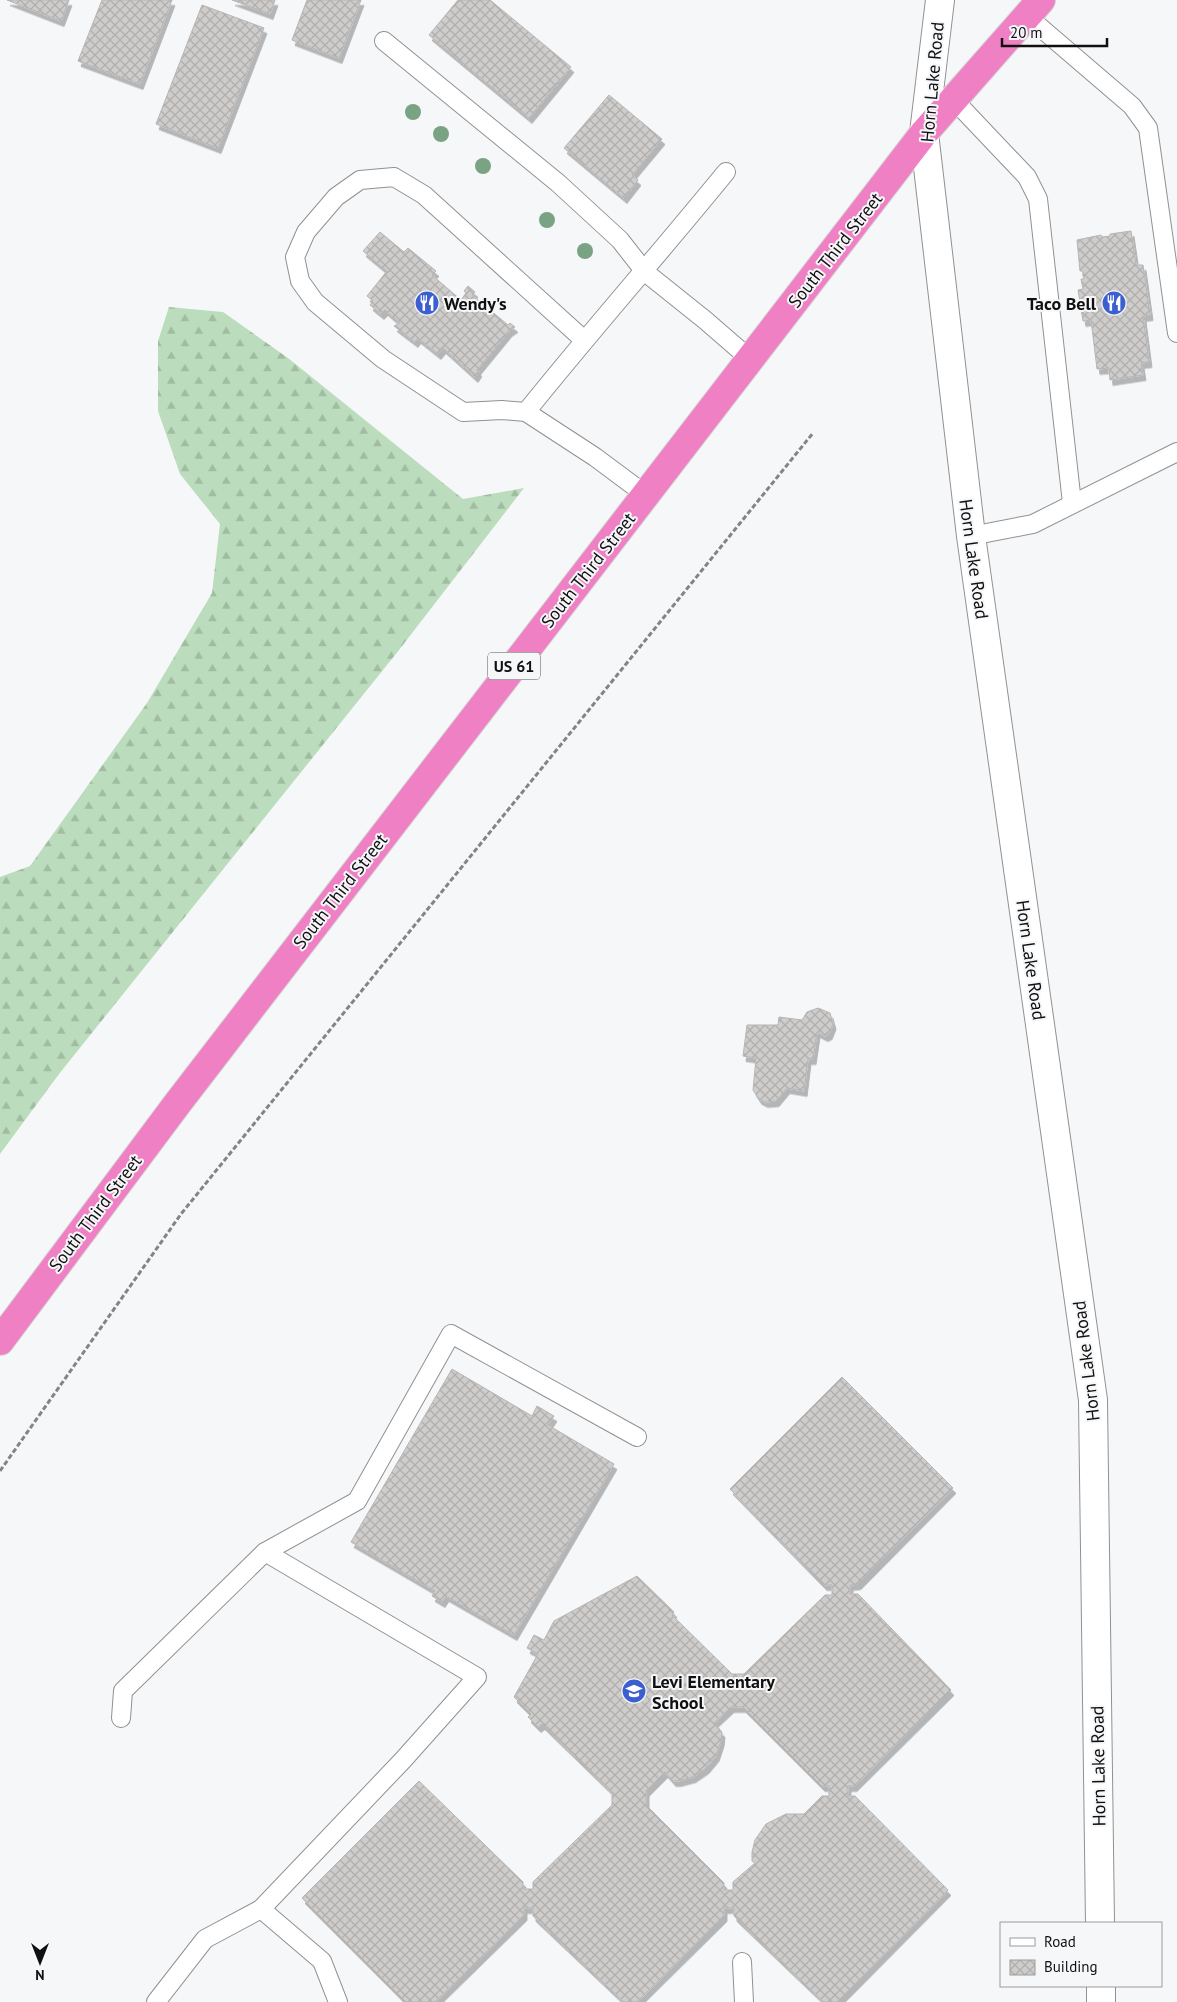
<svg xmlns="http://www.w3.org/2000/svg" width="1177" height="2002" font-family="'PT Sans',sans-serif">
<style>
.forest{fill:url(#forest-firs)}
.building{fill:url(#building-cross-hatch);stroke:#b6b5b3;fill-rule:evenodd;filter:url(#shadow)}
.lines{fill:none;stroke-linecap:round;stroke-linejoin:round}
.lane-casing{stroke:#919193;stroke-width:20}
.secondary-casing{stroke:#919193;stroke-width:30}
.highway-casing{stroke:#d4d4d4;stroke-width:30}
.path{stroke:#838485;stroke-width:3;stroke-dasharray:5 2.5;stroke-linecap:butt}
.lane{stroke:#fff;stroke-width:18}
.secondary{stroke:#fff;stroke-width:28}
.highway{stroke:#ef80c3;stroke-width:28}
.tree{fill:#7aa383}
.labels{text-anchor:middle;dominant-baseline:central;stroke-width:4;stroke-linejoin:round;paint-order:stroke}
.shield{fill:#f6f7f9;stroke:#555557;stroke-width:1}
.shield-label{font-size:16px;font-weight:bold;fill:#101011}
.street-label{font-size:18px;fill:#101011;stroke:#f6f7f9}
.poi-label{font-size:18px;font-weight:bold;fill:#101011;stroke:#f6f7f9;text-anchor:start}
</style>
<defs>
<pattern id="forest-firs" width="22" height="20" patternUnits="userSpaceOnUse" patternTransform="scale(1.25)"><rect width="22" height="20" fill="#bcddbd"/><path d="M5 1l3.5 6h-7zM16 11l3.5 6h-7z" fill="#a1bda1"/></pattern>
<pattern id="building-cross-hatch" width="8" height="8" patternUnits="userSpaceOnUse" patternTransform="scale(1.25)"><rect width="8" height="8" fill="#cfcdcb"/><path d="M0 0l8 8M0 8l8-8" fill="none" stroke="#b1afad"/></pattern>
<filter id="shadow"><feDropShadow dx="3" dy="5.5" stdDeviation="0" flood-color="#0004"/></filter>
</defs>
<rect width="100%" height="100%" fill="#f6f7f9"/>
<path class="forest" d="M 169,307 L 223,312 L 288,358 L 463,499 L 524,488 L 399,650 L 59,1074 L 0,1154 L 0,877 L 30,866 L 147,703 L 212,593 L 220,524 L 180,474 L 158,411 L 158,341 Z"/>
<g class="building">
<path d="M 7,0 L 69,0 L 61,21 Z"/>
<path d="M 102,0 L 172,0 L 140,84 L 78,61 Z"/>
<path d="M 232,0 L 275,0 L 270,14 Z"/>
<path d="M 307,0 L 361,0 L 339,58 L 292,40 Z"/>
<path d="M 458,0 L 490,0 L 571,67 L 529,118 L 429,35 Z"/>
<path d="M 202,5 L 264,28 L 218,148 L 156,124 Z"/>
<path d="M 609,95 L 662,139 L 632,175 L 638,180 L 624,198 L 564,148 Z"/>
<path d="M 1131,231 L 1136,265 L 1143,265 L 1150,315 L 1143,316 L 1149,362 L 1141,363 L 1143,375 L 1110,380 L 1109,368 L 1097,369 L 1091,320 L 1083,321 L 1078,290 L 1083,289 L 1081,279 L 1084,279 L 1083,271 L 1080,271 L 1077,240 L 1101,235 L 1102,237 L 1110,236 L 1110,234 Z"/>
<path d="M 380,232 L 404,252 L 408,248 L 436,271 L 432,275 L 461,300 L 466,293 L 464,291 L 468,286 L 475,292 L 472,295 L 508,325 L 510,323 L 515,327 L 509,331 L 477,370 L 479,371 L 475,377 L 443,348 L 438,354 L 418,338 L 415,342 L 394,326 L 400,323 L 385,310 L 381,314 L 370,305 L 373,301 L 367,296 L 387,271 L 363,251 Z"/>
<path d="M 818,1008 L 830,1013 L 833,1024 L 829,1034 L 825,1036 L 817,1032 L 813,1059 L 808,1059 L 804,1091 L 787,1088 L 776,1101 L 765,1102 L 759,1099 L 753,1090 L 756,1058 L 743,1056 L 747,1025 L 778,1025 L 779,1017 L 802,1020 L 807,1012 Z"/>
<path d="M 452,1369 L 532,1416 L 537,1406 L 554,1416 L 548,1425 L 614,1464 L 514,1635 L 446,1596 L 442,1602 L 432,1596 L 435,1591 L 351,1542 Z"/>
<path d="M 842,1377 L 953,1488 L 858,1584 L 850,1585 L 850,1594 L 858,1594 L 951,1690 L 854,1786 L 848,1786 L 848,1796 L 855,1796 L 948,1890 L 837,2002 L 824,2002 L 734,1916 L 734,1908 L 724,1908 L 724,1916 L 637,2002 L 624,2002 L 533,1916 L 533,1908 L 524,1908 L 524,1915 L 435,2002 L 406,2002 L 302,1898 L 419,1781 L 523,1882 L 523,1889 L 533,1889 L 533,1882 L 612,1805 L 612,1792 L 542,1724 L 538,1727 L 528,1717 L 531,1714 L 514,1697 L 538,1654 L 527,1648 L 534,1635 L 544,1640 L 554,1621 L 637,1576 L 674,1612 L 672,1615 L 732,1674 L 744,1674 L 825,1595 L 832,1595 L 832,1585 L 824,1585 L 730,1489 ZM 731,1707 L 743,1707 L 822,1786 L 829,1786 L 829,1796 L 822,1796 L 804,1814 L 786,1814 L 766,1824 L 755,1840 L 752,1852 L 752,1861 L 755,1863 L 733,1882 L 733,1890 L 724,1890 L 724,1883 L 646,1805 L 646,1791 L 665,1772 L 673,1781 L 678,1781 L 693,1777 L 706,1768 L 716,1756 L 721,1741 L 722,1732 L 714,1723 Z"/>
</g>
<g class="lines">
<defs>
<g id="lane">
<path d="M 1027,16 L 1132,106 L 1148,128 L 1177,333"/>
<path d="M 384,41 L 558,183 L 620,240 L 645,272 L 705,320 L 750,359"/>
<path d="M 954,100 L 1027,177 L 1038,199 L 1072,503"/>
<path d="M 584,340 L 424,195 L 394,177 L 360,180 L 336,197 L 306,232 L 295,257 L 300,281 L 315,302 L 383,359 L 463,412 L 502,410 L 526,412 L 595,457 L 646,495"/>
<path d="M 526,412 C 591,331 660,253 726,172"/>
<path d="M 971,536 L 1033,524 L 1177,452"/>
<path d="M 121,1718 L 123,1691 L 265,1552 L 357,1501 L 451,1334 L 637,1437"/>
<path d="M 261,1909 L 403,1760 L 477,1677 L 265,1552"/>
<path d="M 742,1962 L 744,2002"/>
<path d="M 156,2002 L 205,1939 L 261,1909 L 322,1961 L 338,2002"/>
</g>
<g id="secondary">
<path d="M 940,0 L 924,133 L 971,536 L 1093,1400 L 1100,1923"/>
<path d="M 1101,1986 L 1101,2002"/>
</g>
<path id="highway" d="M 0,1341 L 177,1104 L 924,133 L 1041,0"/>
</defs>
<use href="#lane" class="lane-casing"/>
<use href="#secondary" class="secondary-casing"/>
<use href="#highway" class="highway-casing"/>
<path class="path" d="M 0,1471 L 181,1214 L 813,433"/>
<use href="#lane" class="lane"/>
<use href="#secondary" class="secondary"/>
<use href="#highway" class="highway"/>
</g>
<g class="tree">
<circle cx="413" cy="112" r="8"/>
<circle cx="441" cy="134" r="8"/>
<circle cx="483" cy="166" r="8"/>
<circle cx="547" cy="220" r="8"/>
<circle cx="585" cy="251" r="8"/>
</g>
<defs>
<symbol id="restaurant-disc" viewBox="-11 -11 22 22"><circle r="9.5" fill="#3b5fd0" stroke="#f6f7f9"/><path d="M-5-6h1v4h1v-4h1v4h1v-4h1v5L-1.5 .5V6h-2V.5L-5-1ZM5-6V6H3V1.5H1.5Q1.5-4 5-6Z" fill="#fff"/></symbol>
<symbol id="school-disc" viewBox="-11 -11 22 22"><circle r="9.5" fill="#3b5fd0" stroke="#f6f7f9"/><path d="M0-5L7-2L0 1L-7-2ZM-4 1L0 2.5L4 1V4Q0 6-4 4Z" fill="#fff"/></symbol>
</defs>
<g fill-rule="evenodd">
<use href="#restaurant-disc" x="413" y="289" width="28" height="28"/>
<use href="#restaurant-disc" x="1100" y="289" width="28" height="28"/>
<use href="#school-disc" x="620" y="1677" width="28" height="28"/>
</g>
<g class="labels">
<rect class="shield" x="488" y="652.5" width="52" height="27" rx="4"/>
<g class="shield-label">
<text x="514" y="666">US 61</text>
</g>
<g class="street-label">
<text transform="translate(932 82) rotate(-85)">Horn Lake Road</text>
<text transform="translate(835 250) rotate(-52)">South Third Street</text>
<text transform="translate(974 559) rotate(82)">Horn Lake Road</text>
<text transform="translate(588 570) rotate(-52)">South Third Street</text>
<text transform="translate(340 891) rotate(-52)">South Third Street</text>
<text transform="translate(1031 960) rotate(82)">Horn Lake Road</text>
<text transform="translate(95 1213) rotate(-53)">South Third Street</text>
<text transform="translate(1086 1361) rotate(-97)">Horn Lake Road</text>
<text transform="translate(1098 1766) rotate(-91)">Horn Lake Road</text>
</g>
<g class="poi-label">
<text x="444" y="303">Wendy's</text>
<text x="1096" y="303" text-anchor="end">Taco Bell</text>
<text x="652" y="1681">Levi Elementary<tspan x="652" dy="21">School</tspan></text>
</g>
</g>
<rect x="1000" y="1922" width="162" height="65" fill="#f6f7f9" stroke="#9a9b9c"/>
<rect x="1010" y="1938" width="25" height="8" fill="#ffffff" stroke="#9a9b9c"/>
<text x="1044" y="1947" font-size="15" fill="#101011">Road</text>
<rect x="1010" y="1960" width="25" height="15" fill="url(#building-cross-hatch)" stroke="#9a9b9c"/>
<text x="1044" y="1972" font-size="15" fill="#101011">Building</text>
<g transform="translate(40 1962) rotate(180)" stroke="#f6f7f9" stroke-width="4" paint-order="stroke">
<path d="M0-4L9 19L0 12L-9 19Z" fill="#101011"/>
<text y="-8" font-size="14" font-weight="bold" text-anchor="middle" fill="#101011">N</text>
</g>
<path d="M1002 38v8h105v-8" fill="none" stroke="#101011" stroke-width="2.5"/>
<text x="1010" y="38" font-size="15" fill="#101011" stroke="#f6f7f9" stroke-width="4" paint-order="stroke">20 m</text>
</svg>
